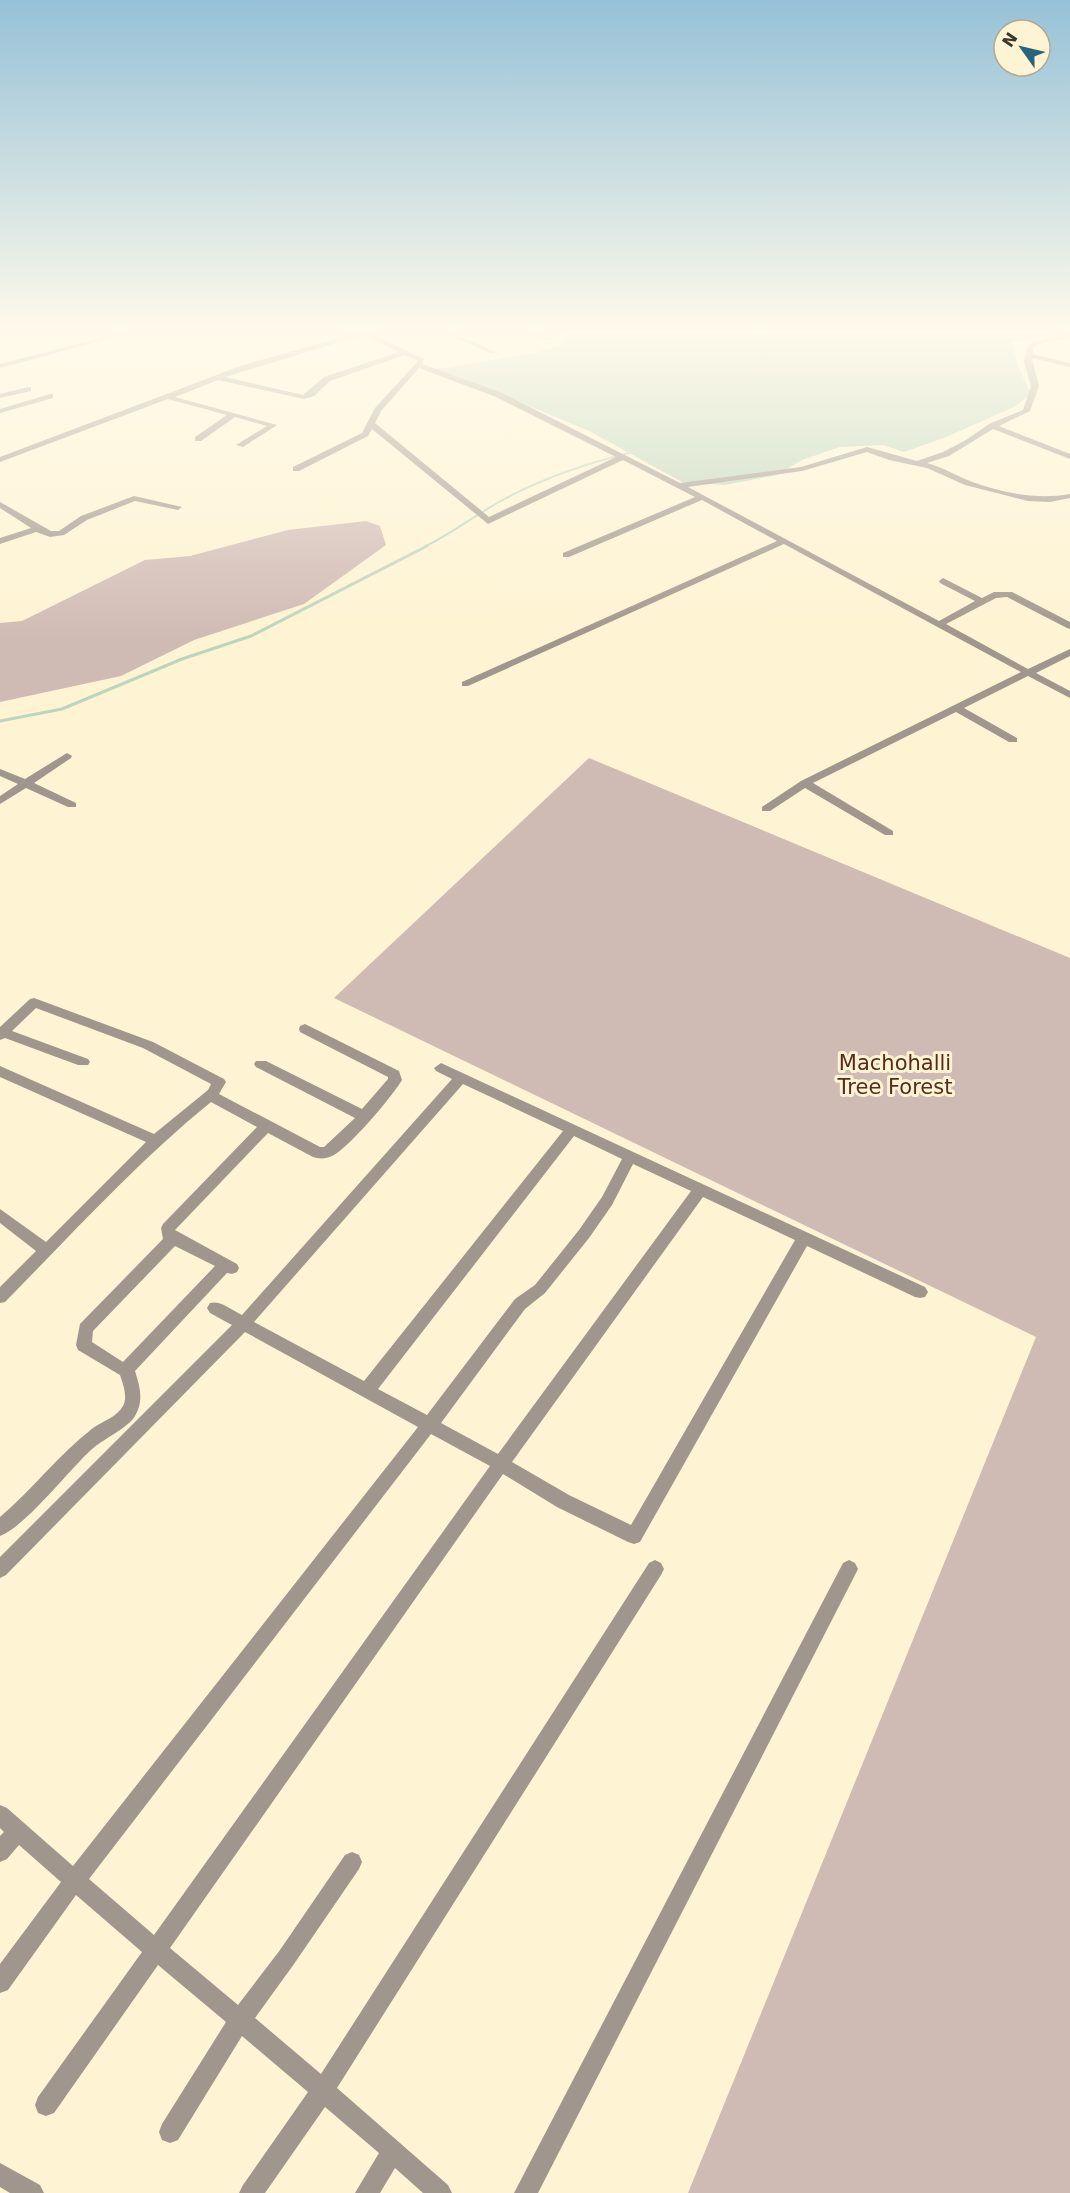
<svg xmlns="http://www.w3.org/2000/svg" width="1070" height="2193" font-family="'DejaVu Sans',sans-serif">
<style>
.green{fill:#d0bab4}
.water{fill:#bcd5be}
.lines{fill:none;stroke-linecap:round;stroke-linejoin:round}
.stream-far1{stroke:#bcd5be;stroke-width:2}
.stream{stroke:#bcd5be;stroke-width:3}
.minor{fill:#a1968d;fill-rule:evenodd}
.labels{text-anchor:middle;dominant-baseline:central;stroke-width:6;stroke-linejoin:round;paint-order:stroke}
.park-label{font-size:21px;fill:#582b1e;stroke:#fef3d2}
</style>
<rect width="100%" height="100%" fill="#fef3d2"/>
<g class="green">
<path d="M 366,521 L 380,526 L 386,545 L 304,604 L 194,640 L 121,676 L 0,702 L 0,623 L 22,621 L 145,560 L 190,556 L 288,530 Z"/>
<path d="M 589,758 L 1070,958 L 1070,2193 L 688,2193 L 1036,1337 L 334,998 Z"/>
</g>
<path class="water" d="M 569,331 L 1070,331 L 1070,332 L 1011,342 L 1018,366 L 1031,394 L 1014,407 L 946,437 L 904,452 L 883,445 L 840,447 L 802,460 L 777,475 L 725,485 L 682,482 L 589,431 L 477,384 L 425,371 L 532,354 L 560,345 Z"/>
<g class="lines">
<path class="stream-far1" d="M 424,547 C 451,534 474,516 499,502 C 540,479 584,464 629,453"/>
<path class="stream" d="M 0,721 L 62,709 L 182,659 L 251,636 L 427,546"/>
<g class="minor">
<path d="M 126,331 L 138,331 L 0,368 L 0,364 Z"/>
<path d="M 215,331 L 223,331 L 223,332 L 220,334 Z"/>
<path d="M 363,331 L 374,331 L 370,333 L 424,359 L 422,364 L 502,393 L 680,483 L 801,467 L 867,447 L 917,461 L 943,452 L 966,440 L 989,424 L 1023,410 L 1031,386 L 1024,362 L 1027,347 L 1034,341 L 1070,334 L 1070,338 L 1038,344 L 1033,348 L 1033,354 L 1070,363 L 1070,367 L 1032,358 L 1039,386 L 1030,411 L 999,426 L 1070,454 L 1070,459 L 993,429 L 949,456 L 927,463 C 942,467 955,475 970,481 C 1002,493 1036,500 1070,494 L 1070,498 L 1050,502 L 1028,501 L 965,485 L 927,468 L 889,460 L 867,452 L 802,471 L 688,487 L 939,621 L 975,601 L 940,583 L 939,581 L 943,578 L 982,598 L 994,592 L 1012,592 L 1070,622 L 1070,629 L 1067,628 L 1007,597 L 996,598 L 946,624 L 1028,669 L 1070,649 L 1070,656 L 1036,673 L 1070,691 L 1070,698 L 1028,676 L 964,708 L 1017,738 L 1017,742 L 1009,742 L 956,712 L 813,783 L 893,831 L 893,835 L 885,835 L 805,788 L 770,811 L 762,811 L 762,807 L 801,781 L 1021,672 L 784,544 L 468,686 L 462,686 L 462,682 L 777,541 L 702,500 L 569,557 L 563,557 L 563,553 L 695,497 L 623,460 L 488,524 L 372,429 L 368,436 L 299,471 L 293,471 L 293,467 L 362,433 L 375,408 L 418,361 L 405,355 L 330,381 L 314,396 L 304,399 L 218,380 L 175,397 L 277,425 L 243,447 L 236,445 L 267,426 L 235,417 L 201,441 L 195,441 L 195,437 L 227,415 L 168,399 L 0,462 L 0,457 L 243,365 ZM 363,335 L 399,352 L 324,377 L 303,395 L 225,377 ZM 419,368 L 496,397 L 616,457 L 489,517 L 375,423 L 381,411 Z"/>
<path d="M 439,331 L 448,331 L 496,352 L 491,353 Z"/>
<path d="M 524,331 L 533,331 L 550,339 L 545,340 Z"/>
<path d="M 28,387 L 31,387 L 31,391 L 0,398 L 0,394 Z"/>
<path d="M 50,394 L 53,394 L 53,398 L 0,413 L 0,409 Z"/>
<path d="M 134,496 L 182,507 L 178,510 L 135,501 L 87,520 L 64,535 L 50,537 L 36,532 L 0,544 L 0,538 L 31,528 L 0,508 L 0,502 L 51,531 L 59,531 L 81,516 Z"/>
<path d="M 67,753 L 72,756 L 71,758 L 34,783 L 76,803 L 76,807 L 68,807 L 26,788 L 0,804 L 0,796 L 18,784 L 0,776 L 0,769 L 25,779 Z"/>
<path d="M 34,998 L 153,1042 L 224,1079 L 226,1082 L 219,1094 L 320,1147 L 324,1147 L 355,1118 L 256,1067 L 254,1064 L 256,1061 L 266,1061 L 362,1109 L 388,1079 L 388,1077 L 300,1032 L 299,1029 L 300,1026 L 305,1024 L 399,1071 L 402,1080 C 392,1097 348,1149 332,1156 C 326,1159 319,1159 313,1157 L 268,1133 L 175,1230 L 237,1264 L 239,1268 L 237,1272 L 232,1274 L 227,1273 L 135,1371 C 140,1387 144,1401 135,1416 C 128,1428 103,1439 91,1450 C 68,1471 26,1526 0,1536 L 0,1517 C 33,1489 59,1454 93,1428 C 103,1421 117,1417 123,1406 C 128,1397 123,1384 120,1375 L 78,1350 L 76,1345 L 80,1324 L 163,1239 L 161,1228 L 163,1224 L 257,1127 L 211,1102 C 137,1162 72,1234 5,1302 L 0,1303 L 0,1287 L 36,1251 L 0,1223 L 0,1209 L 46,1242 L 146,1142 L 0,1077 L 0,1066 L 154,1134 L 208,1090 L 211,1084 L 143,1048 L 36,1008 L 12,1031 L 88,1059 L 90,1062 L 88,1065 L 78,1065 L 5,1038 L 0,1040 L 0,1027 L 30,999 ZM 175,1246 L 215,1266 L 123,1362 L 92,1342 L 93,1331 Z"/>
<path d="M 441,1063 L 925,1287 L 928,1292 L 925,1297 L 920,1298 L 915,1297 L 807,1246 L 640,1542 L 634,1544 L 628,1542 L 557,1507 L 503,1474 L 170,1948 L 238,2005 L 280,1950 L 345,1855 L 352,1852 L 359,1855 L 362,1862 L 359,1869 L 294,1964 L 255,2018 L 321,2074 L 649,1563 L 655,1560 L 661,1563 L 664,1569 L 661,1575 L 337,2088 L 448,2185 L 452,2193 L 423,2193 L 395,2168 L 380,2193 L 355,2193 L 379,2153 L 325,2107 L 265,2193 L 239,2193 L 243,2185 L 308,2092 L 242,2036 L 178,2140 L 170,2143 L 162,2140 L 159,2132 L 162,2124 L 226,2022 L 158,1965 L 54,2113 L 46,2116 L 38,2113 L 35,2105 L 38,2097 L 142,1952 L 76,1895 L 8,1990 L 0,1993 L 0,1964 L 61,1882 L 19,1845 L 7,1859 L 0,1862 L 0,1836 L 4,1832 L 0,1828 L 0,1805 L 7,1808 L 73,1866 L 418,1427 L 245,1332 L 6,1575 L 0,1578 L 0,1557 L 232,1325 L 210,1313 L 207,1308 L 210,1303 C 220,1300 232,1310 242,1315 L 452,1079 L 436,1071 L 434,1068 ZM 463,1084 L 563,1131 L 364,1381 L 254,1322 ZM 574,1136 L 622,1159 L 602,1197 L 579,1230 L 535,1285 L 515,1299 L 427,1415 L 378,1389 ZM 633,1164 L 691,1191 L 498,1454 L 441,1423 L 525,1309 L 545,1293 L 589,1238 L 612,1205 ZM 703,1197 L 795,1240 L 631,1525 L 569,1495 L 512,1462 ZM 431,1434 L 490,1466 L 154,1935 L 89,1879 Z"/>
<path d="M 849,1560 L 855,1563 L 858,1569 L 855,1575 L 538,2193 L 514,2193 L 843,1563 Z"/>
<path d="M 0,2163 L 40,2185 L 44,2193 L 10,2193 L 0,2187 Z"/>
</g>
</g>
<linearGradient id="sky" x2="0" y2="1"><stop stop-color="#96c1d7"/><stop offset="0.52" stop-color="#fffaeb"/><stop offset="1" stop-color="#fffaeb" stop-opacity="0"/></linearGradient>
<rect width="1070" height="638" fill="url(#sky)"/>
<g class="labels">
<g class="park-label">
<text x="895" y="1063">Machohalli<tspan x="895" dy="24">Tree Forest</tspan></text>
</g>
</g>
<g transform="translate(1022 48) rotate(304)"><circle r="28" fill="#fef3d2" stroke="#b0a88f" stroke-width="1.5"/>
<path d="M0-4.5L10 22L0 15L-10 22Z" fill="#2b637d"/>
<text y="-9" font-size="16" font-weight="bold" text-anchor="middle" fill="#3b372a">N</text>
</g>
</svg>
